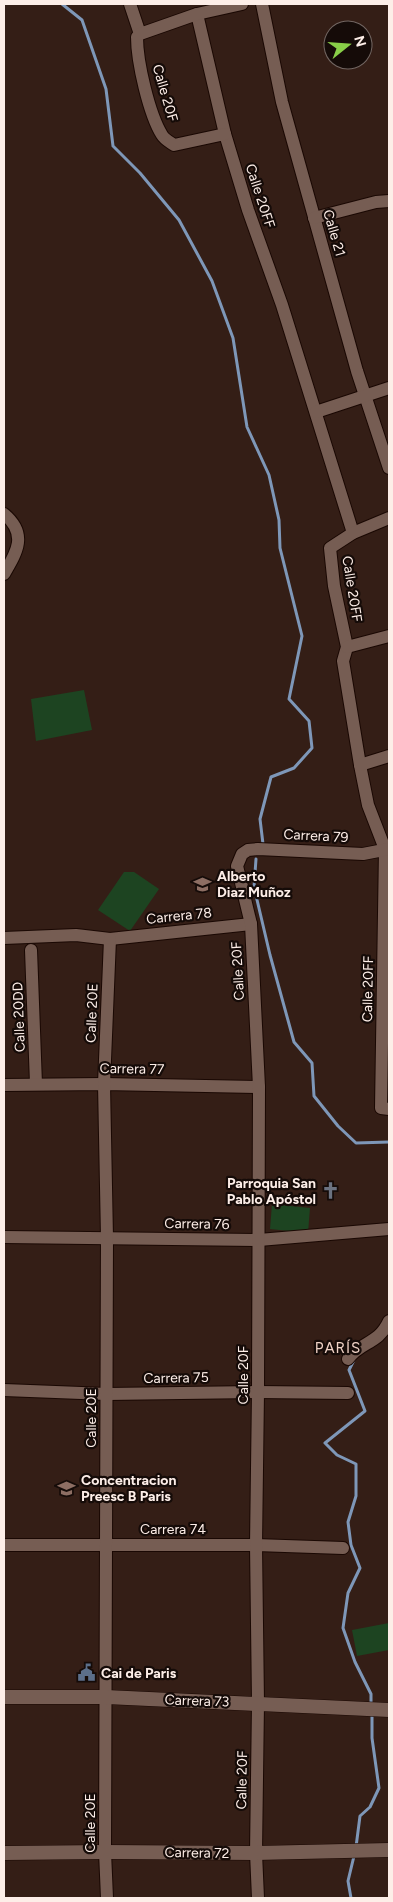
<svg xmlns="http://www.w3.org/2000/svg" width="393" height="1902" font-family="Figtree,sans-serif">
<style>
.grass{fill:#1d4421}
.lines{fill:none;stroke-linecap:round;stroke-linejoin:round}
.stream{stroke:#7e97b8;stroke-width:3}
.minor-casing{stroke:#1a0803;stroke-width:14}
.tertiary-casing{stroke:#1a0803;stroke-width:15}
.minor{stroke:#765d53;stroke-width:12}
.tertiary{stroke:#765d53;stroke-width:14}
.labels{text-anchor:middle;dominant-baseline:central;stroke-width:4.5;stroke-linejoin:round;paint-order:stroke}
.street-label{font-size:14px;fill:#fdeee8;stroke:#150b08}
.poi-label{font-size:14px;font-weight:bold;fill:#fdeee8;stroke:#150b08;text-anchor:start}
.neighbourhood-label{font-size:15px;letter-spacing:1px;fill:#eed1c5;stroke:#150b08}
</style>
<rect width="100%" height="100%" fill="#341e16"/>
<g class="grass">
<path d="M 84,690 L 92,730 L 36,741 L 31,699 Z"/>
<path d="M 124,872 L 134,872 L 159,889 L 130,931 L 98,910 Z"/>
<path d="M 272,1204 L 310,1208 L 308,1233 L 270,1229 Z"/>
<path d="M 389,1623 L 389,1650 L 357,1656 L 352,1630 Z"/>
</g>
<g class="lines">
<g class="stream">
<path d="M 62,4 L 82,20 L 106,89 L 113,146 L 140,173 L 179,220 L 212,281 L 233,338 L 247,427 L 269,475 L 279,520 L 280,548 L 302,636 L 289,699 L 309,721 L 312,748 L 294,768 L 271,777 L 260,819 L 263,844"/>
<path d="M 256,859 L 254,887 L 270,955 L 294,1042 L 312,1063 L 314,1096 L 338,1126 L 356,1143 L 389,1142"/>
<path d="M 354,1360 L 349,1370 L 365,1411 L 325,1443 L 337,1455 L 356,1464 L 356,1496 L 348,1522 L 351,1545 L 360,1568 L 348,1593 L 343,1628 L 355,1662 L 371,1694 L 371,1704"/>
<path d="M 356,1847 L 360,1816 L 370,1807 L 379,1788 L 372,1738 L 372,1713"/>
<path d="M 351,1898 L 348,1881 L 354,1856"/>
</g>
<defs>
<g id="minor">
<path d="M 130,4 L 140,34"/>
<path d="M 262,4 L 282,102 L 357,371 L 389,468"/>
<path d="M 197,14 L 225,134 L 248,210 L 282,305 L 353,533"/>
<path d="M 225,134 L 174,145 C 170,142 165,140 162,135 C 149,114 137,62 137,37 L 140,34 L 197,14 L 242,4"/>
<path d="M 314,218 L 376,202 L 389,201"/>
<path d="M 316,412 L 389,388"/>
<path d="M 4,514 C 28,534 17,552 4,574"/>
<path d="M 389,518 L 353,533 L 330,548 L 334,586 L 347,647 L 343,661 L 360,765 L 368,805 L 385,849 L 381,1108 L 389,1109"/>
<path d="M 347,647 L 389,636"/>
<path d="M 360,765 L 389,756"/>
<path d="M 4,938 L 76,935 L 110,939 L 251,924"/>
<path d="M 31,950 L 36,1084"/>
<path d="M 4,1085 L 104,1084 L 259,1087"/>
<path d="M 4,1237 L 259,1240 L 389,1229"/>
<path d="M 348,1359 C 361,1341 378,1345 389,1321"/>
<path d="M 4,1390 L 107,1394 L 258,1392 L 348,1393"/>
<path d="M 4,1545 L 256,1545 L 343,1548"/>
<path d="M 107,1898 L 105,1852 L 107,1238 L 104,1084 L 110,939"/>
<path d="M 258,1898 L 256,1853 L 258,1703 L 256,1545 L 258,1392 L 259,1087 L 251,924 L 237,866 L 242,854 L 248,850 L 258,849 L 363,854 L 389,849"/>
</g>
<g id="tertiary">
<path d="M 4,1697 L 106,1697 L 389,1710"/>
<path d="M 4,1853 L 105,1852 L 256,1853 L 389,1850"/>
</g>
</defs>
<use href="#minor" class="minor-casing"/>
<use href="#tertiary" class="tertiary-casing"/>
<use href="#minor" class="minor"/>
<use href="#tertiary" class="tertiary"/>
</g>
<defs>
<symbol id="school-bare" viewBox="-9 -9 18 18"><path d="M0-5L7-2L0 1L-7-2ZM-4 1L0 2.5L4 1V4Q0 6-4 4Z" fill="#8d6e63" stroke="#150b08" stroke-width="2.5" paint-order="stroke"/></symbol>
<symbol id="church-bare" viewBox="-9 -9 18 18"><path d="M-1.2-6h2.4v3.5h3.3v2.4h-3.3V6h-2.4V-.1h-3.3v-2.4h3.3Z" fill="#6b7280" stroke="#150b08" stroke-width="2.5" paint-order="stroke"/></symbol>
<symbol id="civic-bare" viewBox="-9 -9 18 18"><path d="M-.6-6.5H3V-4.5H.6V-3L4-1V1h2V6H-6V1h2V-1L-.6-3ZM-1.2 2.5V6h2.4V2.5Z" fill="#5c6f8a" stroke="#150b08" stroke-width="2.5" paint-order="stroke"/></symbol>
</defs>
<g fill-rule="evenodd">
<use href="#school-bare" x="190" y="872" width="25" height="25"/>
<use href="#church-bare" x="318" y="1178" width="25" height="25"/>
<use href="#school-bare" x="54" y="1476" width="25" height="25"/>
<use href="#civic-bare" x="74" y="1660" width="25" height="25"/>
</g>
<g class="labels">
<g class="street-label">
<text transform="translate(165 93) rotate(74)">Calle 20F</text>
<text transform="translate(260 196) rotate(72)">Calle 20FF</text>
<text transform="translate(334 233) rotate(74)">Calle 21</text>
<text transform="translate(352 589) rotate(81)">Calle 20FF</text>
<text transform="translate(316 836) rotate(3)">Carrera 79</text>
<text transform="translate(179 916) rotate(-6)">Carrera 78</text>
<text transform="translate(238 971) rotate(-93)">Calle 20F</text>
<text transform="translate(368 989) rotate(-89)">Calle 20FF</text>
<text transform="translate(92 1013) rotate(-88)">Calle 20E</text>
<text transform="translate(19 1017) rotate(-92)">Calle 20DD</text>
<text transform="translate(132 1069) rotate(1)">Carrera 77</text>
<text transform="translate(197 1224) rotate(1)">Carrera 76</text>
<text transform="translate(243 1375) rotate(-90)">Calle 20F</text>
<text transform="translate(176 1378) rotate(-1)">Carrera 75</text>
<text transform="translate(91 1418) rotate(-90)">Calle 20E</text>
<text x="173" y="1529">Carrera 74</text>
<text transform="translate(197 1701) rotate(2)">Carrera 73</text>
<text transform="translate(242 1780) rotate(-89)">Calle 20F</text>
<text transform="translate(90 1823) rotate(-90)">Calle 20E</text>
<text transform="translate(197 1853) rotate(1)">Carrera 72</text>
</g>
<g class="poi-label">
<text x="217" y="876">Alberto<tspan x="217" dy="16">Diaz Muñoz</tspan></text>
<text x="316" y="1183" text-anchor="end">Parroquia San<tspan x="316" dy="16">Pablo Apóstol</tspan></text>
<text x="81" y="1480">Concentracion<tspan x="81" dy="16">Preesc B Paris</tspan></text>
<text x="101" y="1673">Cai de Paris</text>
</g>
<g class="neighbourhood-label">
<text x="338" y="1348">PARÍS</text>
</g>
</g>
<rect width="393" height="1902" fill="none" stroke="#fdeee8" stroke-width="10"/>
<g transform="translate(348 45) rotate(73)"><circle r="24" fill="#150b08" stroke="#726662"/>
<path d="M0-4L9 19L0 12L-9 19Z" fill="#89cf48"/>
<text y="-8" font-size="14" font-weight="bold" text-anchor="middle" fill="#fdeee8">N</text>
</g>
</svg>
